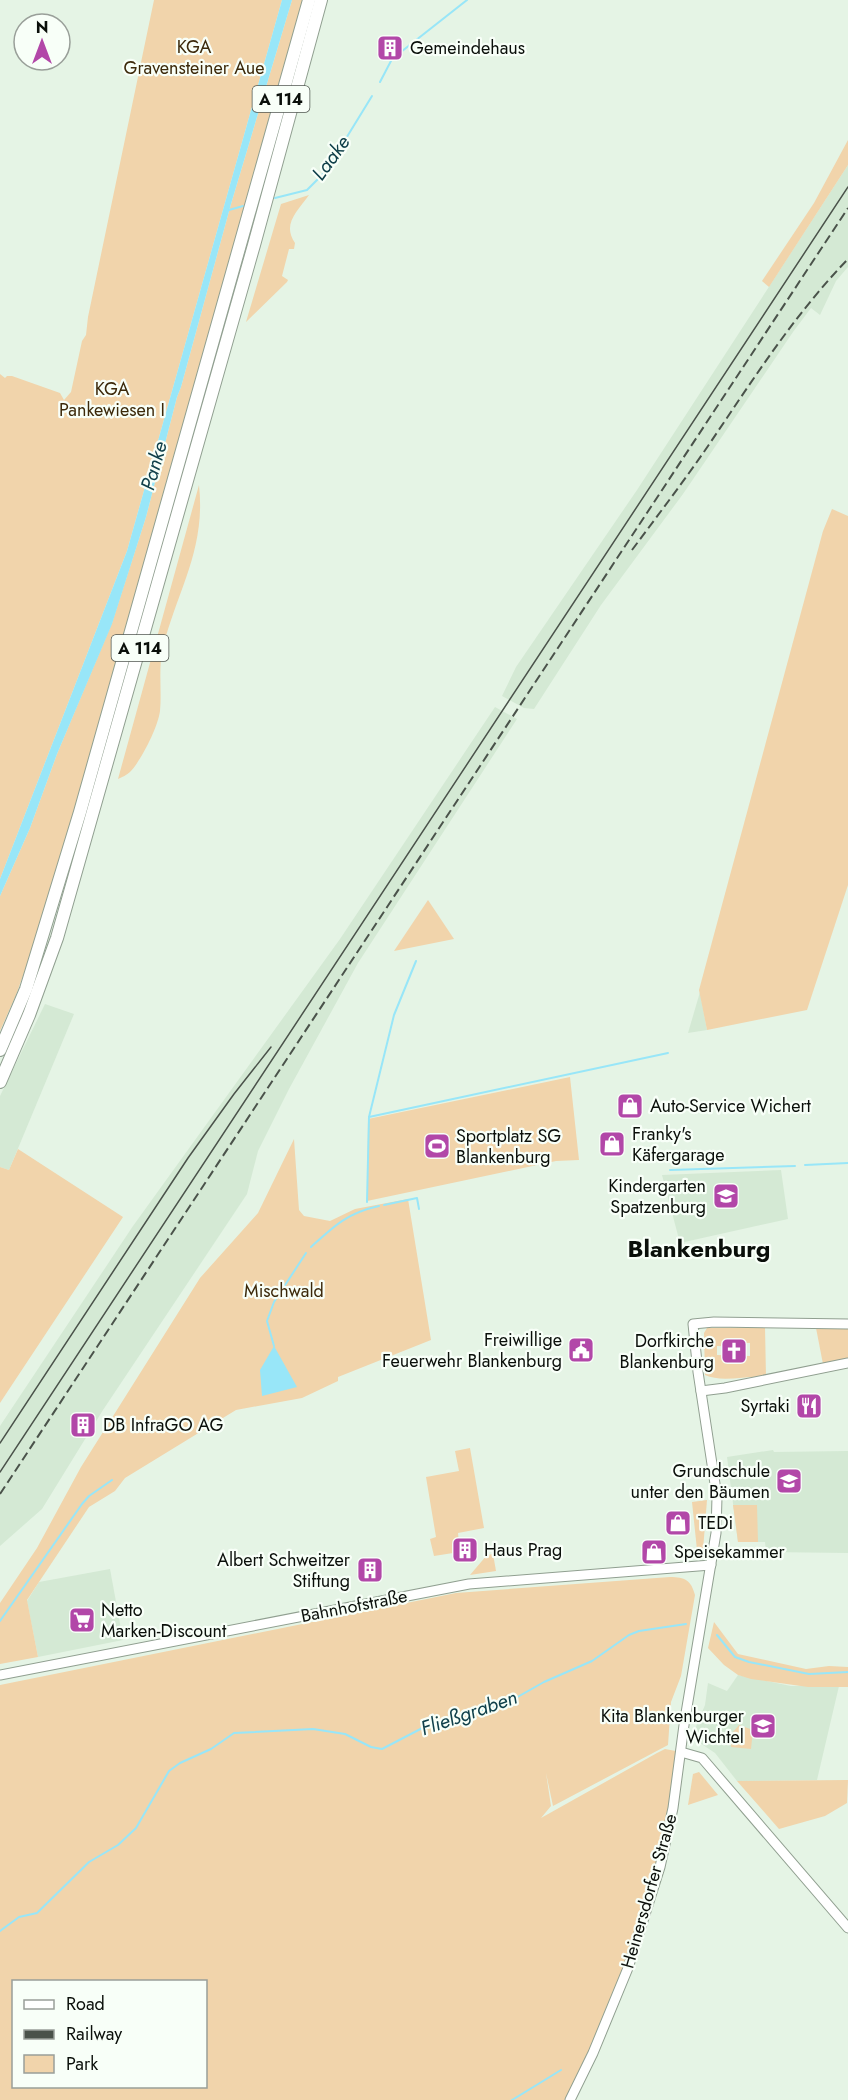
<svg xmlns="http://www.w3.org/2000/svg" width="848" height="2100" font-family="Jost,sans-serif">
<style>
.built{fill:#d4e9d4}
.green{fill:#f1d4ab;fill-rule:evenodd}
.water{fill:#98e6f8}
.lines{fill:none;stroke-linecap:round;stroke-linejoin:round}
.stream{stroke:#98e6f8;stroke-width:2}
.secondary-casing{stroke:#909f90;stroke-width:11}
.motorway-casing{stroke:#909f90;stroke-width:14}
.secondary{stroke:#fff;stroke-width:9}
.motorway{stroke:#fff;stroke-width:12}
.tram{stroke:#4a524a;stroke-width:1.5}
.rail{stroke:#4a524a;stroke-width:2;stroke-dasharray:9 4.5;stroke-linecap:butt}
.labels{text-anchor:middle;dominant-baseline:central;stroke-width:4.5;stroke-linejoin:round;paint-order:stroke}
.shield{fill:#f8fff8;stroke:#515751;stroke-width:1.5}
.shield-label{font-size:16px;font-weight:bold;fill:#0a0f0a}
.park-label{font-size:18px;fill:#3c290a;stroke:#f8fff8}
.poi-label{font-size:18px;fill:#0a0f0a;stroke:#f8fff8;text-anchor:start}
.street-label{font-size:18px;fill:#0a0f0a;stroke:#f8fff8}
.water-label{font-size:20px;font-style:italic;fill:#10404a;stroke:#f8fff8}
.district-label{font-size:24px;font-weight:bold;fill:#0a0f0a;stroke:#f8fff8}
</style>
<rect width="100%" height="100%" fill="#e5f4e5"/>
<g class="built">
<path d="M 848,165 L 848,267 L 836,281 L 820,315 L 811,308 L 793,332 L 683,494 L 601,605 L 534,709 L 524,708 L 502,696 L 516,667 L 637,490 Z"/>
<path d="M 495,707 L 517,719 L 358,963 L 289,1089 L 258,1151 L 247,1194 L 103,1410 L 42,1509 L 0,1546 L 0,1426 L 133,1226 L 340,939 Z"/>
<path d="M 700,992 L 707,1030 L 688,1033 Z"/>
<path d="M 45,1004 L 74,1014 L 9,1170 L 0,1167 L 0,1096 Z"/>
<path d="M 781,1170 L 788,1219 L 680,1243 L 662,1175 Z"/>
<path d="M 773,1450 L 774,1452 L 848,1451 L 848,1553 L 766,1552 L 765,1542 L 738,1542 L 727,1457 Z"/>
<path d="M 110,1569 L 123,1640 L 38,1657 L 27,1601 L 39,1582 Z"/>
<path d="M 738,1675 L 791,1686 L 839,1686 L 817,1780 L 737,1781 L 715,1753 L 697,1741 L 695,1729 L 705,1705 L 708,1683 L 727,1691 Z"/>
</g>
<g class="green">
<path d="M 154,0 L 282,0 L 127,551 L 0,879 L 0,374 L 5,378 L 7,376 L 12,376 L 60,393 L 64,400 L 71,392 L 82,341 L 86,335 L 88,317 Z"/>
<path d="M 292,0 L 303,0 L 118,659 L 42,923 L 16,995 L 0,1031 L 0,896 L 30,828 L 57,754 L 112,623 L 146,517 L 177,397 L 181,387 L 231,204 Z"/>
<path d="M 848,140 L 848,165 L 769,287 L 762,281 L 814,203 Z"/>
<path d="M 309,195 C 297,212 282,224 295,243 L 294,249 L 289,249 L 282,276 L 288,280 L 287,282 L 246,322 L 281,204 Z"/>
<path d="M 199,485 C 206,549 178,589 163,647 C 158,668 162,691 160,711 C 158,727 141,761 130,772 C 127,775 122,777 118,779 Z"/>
<path d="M 832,509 L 848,516 L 848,885 L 807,1010 L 707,1030 L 699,990 L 823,531 Z"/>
<path d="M 428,900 L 454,939 L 394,951 Z"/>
<path d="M 570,1077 L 579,1160 L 556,1161 L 367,1201 L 368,1119 Z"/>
<path d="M 294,1139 L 299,1210 L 304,1216 L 330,1221 L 355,1209 L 408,1199 L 431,1340 L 338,1377 L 338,1381 L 302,1398 L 236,1410 L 125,1478 L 115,1491 L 89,1507 L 27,1600 L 38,1657 L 0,1664 L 0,1603 L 37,1548 L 81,1467 L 200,1278 L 258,1213 Z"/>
<path d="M 18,1149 L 123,1217 L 0,1403 L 0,1167 L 9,1170 Z"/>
<path d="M 765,1327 L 766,1377 C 747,1375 722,1383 705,1375 L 704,1333 L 707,1328 ZM 745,1343 L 750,1343 L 750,1356 L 717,1355 L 717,1346 L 744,1347 Z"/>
<path d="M 816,1328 L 848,1328 L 848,1361 L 823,1364 Z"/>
<path d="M 470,1448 L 484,1528 L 458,1533 L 459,1543 L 455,1547 L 453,1553 L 434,1556 L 430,1539 L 436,1537 L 426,1477 L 459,1471 L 455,1451 Z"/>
<path d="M 707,1500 L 703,1550 L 697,1550 L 692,1502 Z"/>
<path d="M 733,1505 L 757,1505 L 758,1542 L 738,1542 Z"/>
<path d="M 493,1554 L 496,1571 L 470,1575 L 487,1555 Z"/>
<path d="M 670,1577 C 685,1577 691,1580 695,1595 L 681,1676 L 671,1702 L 668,1745 L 553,1806 L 546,1773 L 551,1806 L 541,1818 L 657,1753 L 665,1749 L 681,1752 L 673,1808 L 628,1968 L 570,2100 L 0,2100 L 0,1685 L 456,1593 ZM 14,1982 L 206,1982 L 206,2086 L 14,2086 Z"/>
<path d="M 714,1622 L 738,1654 L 806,1669 L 829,1666 L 848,1667 L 848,1687 L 808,1687 L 751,1679 L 738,1675 L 724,1665 L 708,1648 Z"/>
<path d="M 739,1725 L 753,1730 L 751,1749 L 731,1747 L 733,1732 Z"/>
<path d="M 699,1772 L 718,1795 L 688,1805 L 693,1774 Z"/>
<path d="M 848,1780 L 847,1803 L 825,1816 L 779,1829 L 737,1781 Z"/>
</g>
<g class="water">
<path d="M 282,0 L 292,0 L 231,204 L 181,387 L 177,397 L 146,517 L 112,624 L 57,754 L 30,828 L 0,896 L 0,879 L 127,551 Z"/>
<path d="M 274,1346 L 297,1387 L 262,1396 L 260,1370 Z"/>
</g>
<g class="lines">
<g class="stream">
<path d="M 380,82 L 392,59 L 467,0"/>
<path d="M 275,198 L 307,190 L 326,171 L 372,96"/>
<path d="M 229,210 L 243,206"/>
<path d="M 369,1117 L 394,1015 L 416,961"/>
<path d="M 805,1165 L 848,1163"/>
<path d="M 670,1170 L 795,1166"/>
<path d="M 367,1202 L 369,1117 L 668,1053"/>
<path d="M 384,1205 L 417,1198 L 419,1209"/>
<path d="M 311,1247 C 334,1226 347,1213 379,1206"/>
<path d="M 274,1346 L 267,1321 L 274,1302 L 306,1253"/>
<path d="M 0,1621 L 82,1504 L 89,1496 L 112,1480"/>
<path d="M 717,1635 L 735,1657 L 749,1662 L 809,1674 L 848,1672"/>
<path d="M 0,1931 L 19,1917 L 37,1913 L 89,1862 L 118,1845 L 136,1828 L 169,1771 L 180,1763 L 211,1749 L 234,1733 L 313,1729 L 345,1734 L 371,1747 L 382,1749 L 432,1723 L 505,1704 L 544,1682 L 592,1661 L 629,1635 L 639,1631 L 686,1624"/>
<path d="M 512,2100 L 561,2070"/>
</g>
<defs>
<g id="secondary">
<path d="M 701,1391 L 725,1388 L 848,1363"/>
<path d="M 0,1675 L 469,1584 L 711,1565"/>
<path d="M 681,1752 L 702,1758 L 848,1928"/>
<path d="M 570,2100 L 593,2053 L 628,1968 L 660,1867 L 673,1808 L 684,1725 L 716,1533 L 717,1497 L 698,1372 L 693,1324 L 714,1322 L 848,1324"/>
</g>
<g id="motorway">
<path d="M 0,1050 L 26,989 L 80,812 L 309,0"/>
<path d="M 0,1082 L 29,1015 L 57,938 L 254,245 L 321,0"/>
</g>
</defs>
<use href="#secondary" class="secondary-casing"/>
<use href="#motorway" class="motorway-casing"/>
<use href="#secondary" class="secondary"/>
<use href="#motorway" class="motorway"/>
<g class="tram">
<path d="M 0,1443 L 188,1158 L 234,1094 L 271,1047"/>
<path d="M 0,1472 L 848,187"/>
</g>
<g class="rail">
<path d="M 632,550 C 658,515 684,481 708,446 C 752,381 794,315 848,259"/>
<path d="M 0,1494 L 848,208"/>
</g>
</g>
<defs>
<symbol id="building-square" viewBox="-11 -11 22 22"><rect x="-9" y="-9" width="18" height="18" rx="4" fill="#b247a8" stroke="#f8fff8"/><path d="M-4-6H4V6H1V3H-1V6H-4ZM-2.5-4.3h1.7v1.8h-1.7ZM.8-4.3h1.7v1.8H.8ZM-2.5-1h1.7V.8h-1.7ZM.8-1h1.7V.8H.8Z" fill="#fff"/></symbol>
<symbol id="shop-square" viewBox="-11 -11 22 22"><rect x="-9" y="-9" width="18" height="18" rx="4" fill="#b247a8" stroke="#f8fff8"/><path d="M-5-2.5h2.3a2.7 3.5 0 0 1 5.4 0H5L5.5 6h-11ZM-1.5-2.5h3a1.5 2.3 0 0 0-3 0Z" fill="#fff"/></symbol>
<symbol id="stadium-square" viewBox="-11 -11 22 22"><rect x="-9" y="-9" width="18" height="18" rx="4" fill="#b247a8" stroke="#f8fff8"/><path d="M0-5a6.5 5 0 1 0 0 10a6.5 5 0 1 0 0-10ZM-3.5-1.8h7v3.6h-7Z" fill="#fff"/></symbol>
<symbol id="school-square" viewBox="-11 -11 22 22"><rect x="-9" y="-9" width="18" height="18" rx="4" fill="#b247a8" stroke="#f8fff8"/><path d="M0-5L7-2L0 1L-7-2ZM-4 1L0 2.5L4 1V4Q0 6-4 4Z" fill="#fff"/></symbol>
<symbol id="civic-square" viewBox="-11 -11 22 22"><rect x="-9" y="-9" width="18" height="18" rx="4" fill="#b247a8" stroke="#f8fff8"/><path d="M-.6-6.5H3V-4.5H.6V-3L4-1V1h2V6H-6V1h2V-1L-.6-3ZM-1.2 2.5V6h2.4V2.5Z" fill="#fff"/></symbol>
<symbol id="church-square" viewBox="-11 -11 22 22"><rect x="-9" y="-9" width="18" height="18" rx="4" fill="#b247a8" stroke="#f8fff8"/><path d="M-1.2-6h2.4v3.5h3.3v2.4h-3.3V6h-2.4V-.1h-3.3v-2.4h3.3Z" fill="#fff"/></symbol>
<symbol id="restaurant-square" viewBox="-11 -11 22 22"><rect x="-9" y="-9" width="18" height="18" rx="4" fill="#b247a8" stroke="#f8fff8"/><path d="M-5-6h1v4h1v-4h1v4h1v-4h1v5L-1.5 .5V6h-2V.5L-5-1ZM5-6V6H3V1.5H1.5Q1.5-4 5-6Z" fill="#fff"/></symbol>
<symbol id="supermarket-square" viewBox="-11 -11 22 22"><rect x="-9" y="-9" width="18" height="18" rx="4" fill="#b247a8" stroke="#f8fff8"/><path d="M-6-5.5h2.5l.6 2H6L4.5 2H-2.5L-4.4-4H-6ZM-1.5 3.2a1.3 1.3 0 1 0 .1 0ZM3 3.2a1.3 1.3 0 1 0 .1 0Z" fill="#fff"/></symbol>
</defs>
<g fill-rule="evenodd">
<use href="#building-square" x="375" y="33" width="30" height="30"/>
<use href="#shop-square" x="615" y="1091" width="30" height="30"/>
<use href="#shop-square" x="597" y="1129" width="30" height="30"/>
<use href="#stadium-square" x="422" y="1131" width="30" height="30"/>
<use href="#school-square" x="711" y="1181" width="30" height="30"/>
<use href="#civic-square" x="566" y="1335" width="30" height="30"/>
<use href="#church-square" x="719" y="1336" width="30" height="30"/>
<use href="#restaurant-square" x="794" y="1391" width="30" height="30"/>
<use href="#building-square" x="68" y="1410" width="30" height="30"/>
<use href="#school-square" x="774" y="1466" width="30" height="30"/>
<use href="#shop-square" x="663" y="1508" width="30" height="30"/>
<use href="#building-square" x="450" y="1535" width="30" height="30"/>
<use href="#shop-square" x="639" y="1537" width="30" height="30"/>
<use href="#building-square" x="355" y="1555" width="30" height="30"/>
<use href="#supermarket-square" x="67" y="1605" width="30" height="30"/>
<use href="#school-square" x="748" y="1711" width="30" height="30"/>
</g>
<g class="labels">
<g class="shield">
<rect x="252.5" y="86" width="57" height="26" rx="4.5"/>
<rect x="111.5" y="635" width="57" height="26" rx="4.5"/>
</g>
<g class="shield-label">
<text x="281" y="99">A 114</text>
<text x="140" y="648">A 114</text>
</g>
<g class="park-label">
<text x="194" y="47">KGA<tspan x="194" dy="21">Gravensteiner Aue</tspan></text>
<text x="112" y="389">KGA<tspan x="112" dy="21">Pankewiesen I</tspan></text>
<text x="284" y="1291">Mischwald</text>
</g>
<g class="poi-label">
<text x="410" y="48">Gemeindehaus</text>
<text x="650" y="1106">Auto-Service Wichert</text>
<text x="632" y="1134">Franky's<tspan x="632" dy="21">Käfergarage</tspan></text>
<text x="456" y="1136">Sportplatz SG<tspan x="456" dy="21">Blankenburg</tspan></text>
<text x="706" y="1186" text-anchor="end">Kindergarten<tspan x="706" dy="21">Spatzenburg</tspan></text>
<text x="562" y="1340" text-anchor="end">Freiwillige<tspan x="562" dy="21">Feuerwehr Blankenburg</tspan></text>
<text x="714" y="1341" text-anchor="end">Dorfkirche<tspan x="714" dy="21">Blankenburg</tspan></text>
<text x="790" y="1406" text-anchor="end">Syrtaki</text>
<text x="103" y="1425">DB InfraGO AG</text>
<text x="770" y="1471" text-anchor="end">Grundschule<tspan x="770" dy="21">unter den Bäumen</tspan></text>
<text x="698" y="1523">TEDi</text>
<text x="484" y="1550">Haus Prag</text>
<text x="674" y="1552">Speisekammer</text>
<text x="350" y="1560" text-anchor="end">Albert Schweitzer<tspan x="350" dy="21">Stiftung</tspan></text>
<text x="101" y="1610">Netto<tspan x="101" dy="21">Marken-Discount</tspan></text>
<text x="744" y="1716" text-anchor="end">Kita Blankenburger<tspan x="744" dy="21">Wichtel</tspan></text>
</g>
<g class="street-label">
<text transform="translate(354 1606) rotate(-11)">Bahnhofstraße</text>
<text transform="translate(649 1891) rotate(-74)">Heinersdorfer Straße</text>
</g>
<g class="water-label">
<text transform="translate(331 158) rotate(-54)">Laake</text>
<text transform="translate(154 466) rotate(-74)">Panke</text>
<text transform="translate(469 1713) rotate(-19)">Fließgraben</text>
</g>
<g class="district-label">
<text x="699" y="1248">Blankenburg</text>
</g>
</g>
<rect x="12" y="1980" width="195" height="108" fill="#f8fff8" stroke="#999f99" stroke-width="1.5"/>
<rect x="24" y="2000" width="30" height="9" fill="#ffffff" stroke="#999f99" stroke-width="1.5"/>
<text x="66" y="2010" font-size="18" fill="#0a0f0a">Road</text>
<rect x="24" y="2030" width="30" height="9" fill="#4a524a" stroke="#999f99" stroke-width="1.5"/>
<text x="66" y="2040" font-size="18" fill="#0a0f0a">Railway</text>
<rect x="24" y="2055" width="30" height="18" fill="#f1d4ab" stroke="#999f99" stroke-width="1.5"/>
<text x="66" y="2070" font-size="18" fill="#0a0f0a">Park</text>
<g transform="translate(42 42)"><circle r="28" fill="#f8fff8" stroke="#999f99" stroke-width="1.5"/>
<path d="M0-4.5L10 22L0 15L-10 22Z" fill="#b247a8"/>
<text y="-9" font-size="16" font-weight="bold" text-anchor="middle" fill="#0a0f0a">N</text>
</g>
</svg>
